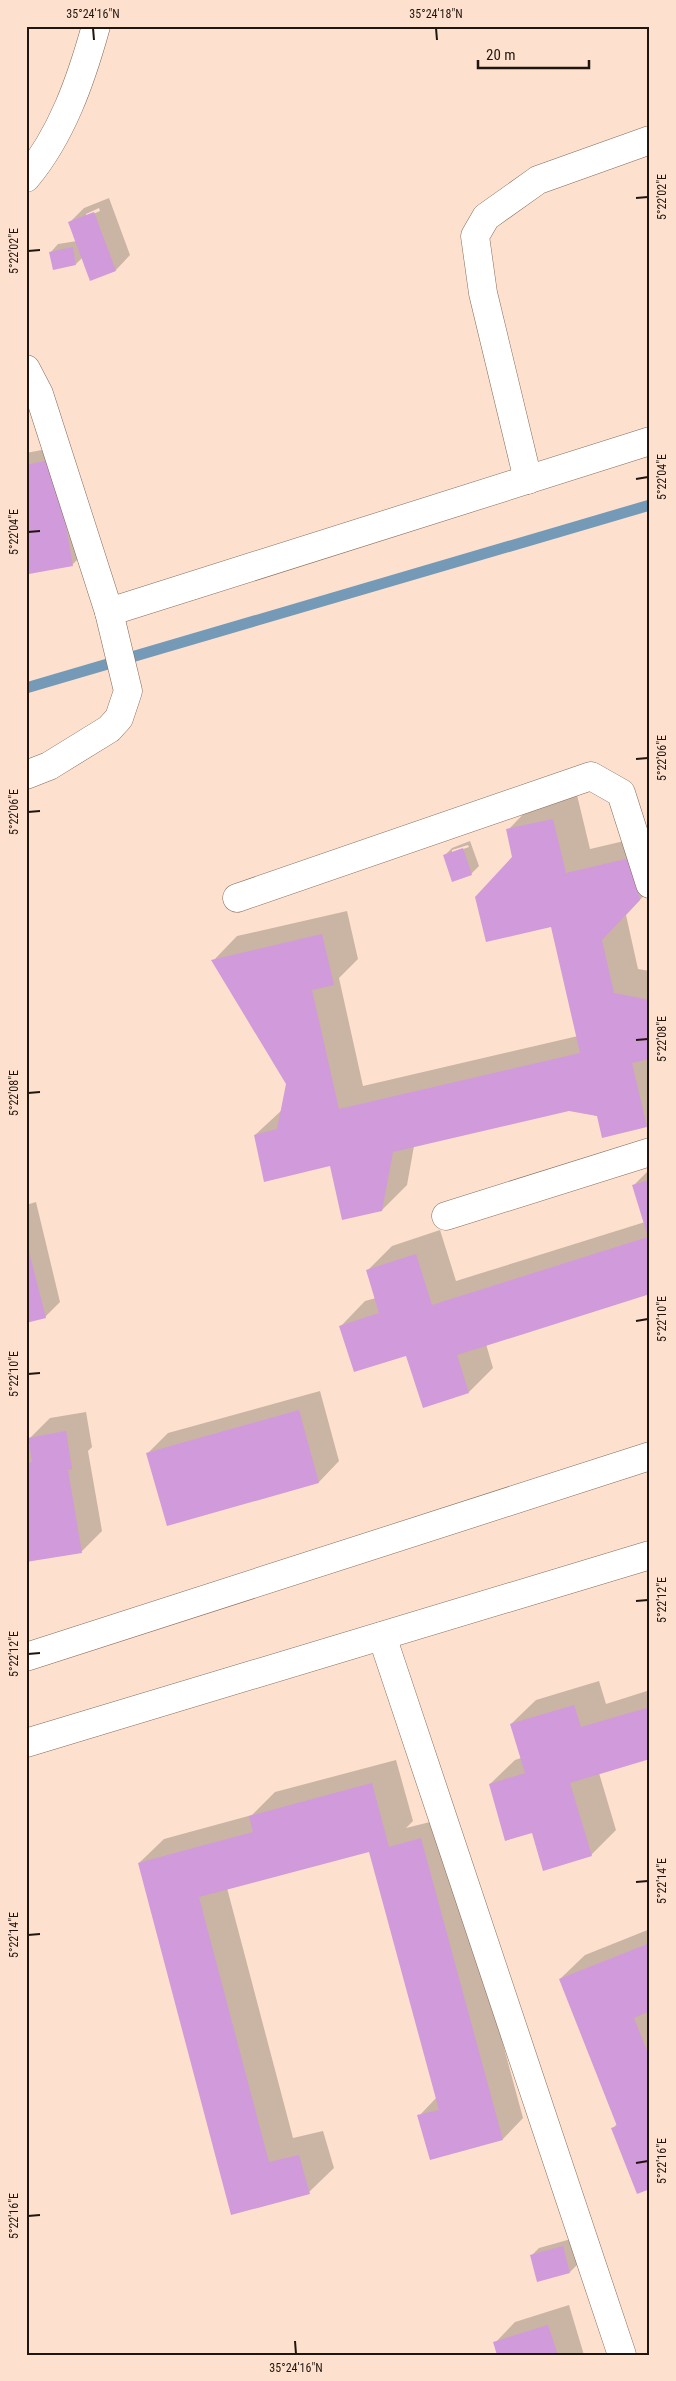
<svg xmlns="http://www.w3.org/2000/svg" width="676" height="2381" font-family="'Roboto Condensed',sans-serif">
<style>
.shadow{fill:#0003;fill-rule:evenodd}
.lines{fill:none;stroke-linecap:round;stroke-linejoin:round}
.stream{stroke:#749ab7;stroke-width:11}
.building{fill:#d19ada}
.street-casing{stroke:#836b59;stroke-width:29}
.secondary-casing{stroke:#836b59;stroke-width:29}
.street{stroke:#fff;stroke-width:28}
.secondary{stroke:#fff;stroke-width:28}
.ticks{fill:none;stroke:#20160f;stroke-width:2}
.neatline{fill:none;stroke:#20160f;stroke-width:2}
.ticks-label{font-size:12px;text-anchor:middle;fill:#20160f}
</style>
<rect width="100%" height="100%" fill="#fde1ce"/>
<g class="shadow">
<path d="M 109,198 L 130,255 L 116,270 L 91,279 L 83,257 L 76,264 L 51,252 L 58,244 L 77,241 L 70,222 L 84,208 ZM 99,208 L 100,211 L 86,217 L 86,214 Z"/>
<path d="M 68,445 L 87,550 L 72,565 L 26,554 L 26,453 Z"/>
<path d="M 577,795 L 590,849 L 650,835 L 650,889 L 626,915 L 638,969 L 650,971 L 650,1123 L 646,1126 L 569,1110 L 414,1146 L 407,1185 L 382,1210 L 331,1165 L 255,1135 L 282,1110 L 288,1084 L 213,961 L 237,936 L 347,911 L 358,959 L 339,978 L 363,1086 L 578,1036 L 552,926 L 514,857 L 508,830 L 532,805 Z"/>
<path d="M 470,841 L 479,866 L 471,874 L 445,855 L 452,848 ZM 468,845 L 469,847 L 452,853 L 452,850 Z"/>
<path d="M 650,1169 L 650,1292 L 486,1344 L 493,1368 L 469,1392 L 407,1354 L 341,1326 L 365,1301 L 376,1298 L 367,1271 L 392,1246 L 440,1230 L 456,1281 L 645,1222 L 633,1186 Z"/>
<path d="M 36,1202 L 60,1302 L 45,1317 L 26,1321 L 26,1205 Z"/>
<path d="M 320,1391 L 339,1461 L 319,1482 L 148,1453 L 168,1433 Z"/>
<path d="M 86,1412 L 92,1447 L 88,1451 L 102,1531 L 81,1552 L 26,1561 L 26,1442 L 27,1446 L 30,1446 L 29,1439 L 50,1418 Z"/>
<path d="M 599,1681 L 606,1704 L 650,1690 L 650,1758 L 599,1773 L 616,1830 L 591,1855 L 533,1832 L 490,1784 L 515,1760 L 521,1758 L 511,1724 L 536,1700 Z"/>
<path d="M 396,1760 L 413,1821 L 406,1828 L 442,1819 L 523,2118 L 503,2139 L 419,2116 L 437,2097 L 374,1849 L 227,1888 L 293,2138 L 323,2131 L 334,2168 L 309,2192 L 232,2213 L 139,1863 L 164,1839 L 252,1815 L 275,1792 Z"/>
<path d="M 650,1929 L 650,2188 L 612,2129 L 617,2124 L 560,1979 L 585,1955 Z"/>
<path d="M 571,2239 L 577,2265 L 570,2272 L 531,2256 L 539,2248 Z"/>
<path d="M 569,2305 L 584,2355 L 498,2355 L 495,2343 L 515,2322 Z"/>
</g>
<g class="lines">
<path class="stream" d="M 26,688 L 650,505"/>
</g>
<g class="building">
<path d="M 94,212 L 116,271 L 90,281 L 68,222 Z"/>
<path d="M 73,247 L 76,265 L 53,270 L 49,252 Z"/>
<path d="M 54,459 L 73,566 L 29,574 L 26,561 L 26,465 Z"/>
<path d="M 553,819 L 566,873 L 630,858 L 640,900 L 602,940 L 614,993 L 650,1000 L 650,1059 L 632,1063 L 647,1127 L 602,1138 L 597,1116 L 569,1111 L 393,1152 L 382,1211 L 342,1220 L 330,1166 L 264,1182 L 254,1135 L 277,1129 L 286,1084 L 211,960 L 322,934 L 334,985 L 312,990 L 339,1109 L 580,1053 L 551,927 L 486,942 L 475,897 L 512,857 L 506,829 Z"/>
<path d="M 463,848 L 472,875 L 452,882 L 443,855 Z"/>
<path d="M 650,1180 L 650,1294 L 457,1355 L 469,1393 L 423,1408 L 406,1356 L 354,1372 L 339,1326 L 379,1313 L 366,1270 L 416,1254 L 432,1305 L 648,1237 L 632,1185 Z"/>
<path d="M 26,1240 L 46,1318 L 26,1323 Z"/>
<path d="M 299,1410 L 319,1483 L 167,1526 L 146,1453 Z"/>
<path d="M 66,1431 L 72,1469 L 68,1470 L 82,1553 L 26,1562 L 26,1463 L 32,1462 L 28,1438 Z"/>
<path d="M 574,1705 L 581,1727 L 650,1707 L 650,1759 L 570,1783 L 592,1856 L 543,1871 L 532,1833 L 505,1841 L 489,1784 L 525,1773 L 510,1724 Z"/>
<path d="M 372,1783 L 389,1847 L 421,1838 L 503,2140 L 430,2160 L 417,2115 L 439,2110 L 369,1852 L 199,1897 L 269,2162 L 299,2155 L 310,2194 L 231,2215 L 138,1863 L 253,1832 L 249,1816 Z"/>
<path d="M 650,1943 L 650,2011 L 634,2018 L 650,2058 L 650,2189 L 637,2194 L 611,2128 L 617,2126 L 559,1979 Z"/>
<path d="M 563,2246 L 570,2273 L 537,2282 L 530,2255 Z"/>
<path d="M 548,2325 L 558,2355 L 497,2355 L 493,2342 Z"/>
</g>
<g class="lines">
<defs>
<g id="street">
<path d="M 26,178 C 62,135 81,80 96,26"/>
<path d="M 26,369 L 39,394 L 109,612 L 128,691 L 119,718 L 109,729 L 49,766 L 26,775"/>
<path d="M 528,480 L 483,293 L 475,236 L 486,217 L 538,180 L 650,140"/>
<path d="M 109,612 L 650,441"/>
<path d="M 237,898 L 591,776 L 621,793 L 650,884"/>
<path d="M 446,1216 L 650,1152"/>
<path d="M 382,1636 L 622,2355"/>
</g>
<g id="secondary">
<path d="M 26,1657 L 650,1456"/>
<path d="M 26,1743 L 650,1555"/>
</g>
</defs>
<use href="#street" class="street-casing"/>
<use href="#secondary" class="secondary-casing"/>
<use href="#street" class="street"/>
<use href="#secondary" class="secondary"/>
</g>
<path class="ticks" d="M 93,28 L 94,40M 436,28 L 437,40M 636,198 L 648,197M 28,251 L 40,250M 636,479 L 648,477M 28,532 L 40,531M 636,759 L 648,758M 28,812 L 40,811M 636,1040 L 648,1039M 28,1093 L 40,1092M 636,1321 L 648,1319M 28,1374 L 40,1373M 636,1601 L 648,1600M 28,1654 L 40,1653M 636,1882 L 648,1881M 28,1935 L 40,1934M 636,2163 L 648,2161M 28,2216 L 40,2215M 295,2341 L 296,2354"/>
<rect width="676" height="2381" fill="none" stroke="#fde1ce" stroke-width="55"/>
<path d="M478 60v8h111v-8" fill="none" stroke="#20160f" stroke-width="2.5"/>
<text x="486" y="60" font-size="15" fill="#20160f" stroke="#fde1ce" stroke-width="4" paint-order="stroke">20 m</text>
<rect x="28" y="28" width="620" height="2326" class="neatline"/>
<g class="ticks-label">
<text x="93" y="18">35°24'16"N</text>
<text x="436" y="18">35°24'18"N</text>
<text transform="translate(662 197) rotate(-90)" y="4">5°22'02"E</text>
<text transform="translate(14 251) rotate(-90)" y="4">5°22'02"E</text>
<text transform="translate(662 477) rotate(-90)" y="4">5°22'04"E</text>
<text transform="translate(14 532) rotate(-90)" y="4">5°22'04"E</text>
<text transform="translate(662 758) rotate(-90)" y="4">5°22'06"E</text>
<text transform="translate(14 812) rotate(-90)" y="4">5°22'06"E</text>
<text transform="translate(662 1039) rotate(-90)" y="4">5°22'08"E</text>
<text transform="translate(14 1093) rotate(-90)" y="4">5°22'08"E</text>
<text transform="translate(662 1319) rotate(-90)" y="4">5°22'10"E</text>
<text transform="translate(14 1374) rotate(-90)" y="4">5°22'10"E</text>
<text transform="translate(662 1600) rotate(-90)" y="4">5°22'12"E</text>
<text transform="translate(14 1654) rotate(-90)" y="4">5°22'12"E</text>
<text transform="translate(662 1881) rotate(-90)" y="4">5°22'14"E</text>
<text transform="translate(14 1935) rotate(-90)" y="4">5°22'14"E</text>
<text transform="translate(662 2161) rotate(-90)" y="4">5°22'16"E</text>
<text transform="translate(14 2216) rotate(-90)" y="4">5°22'16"E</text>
<text x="296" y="2372">35°24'16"N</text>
</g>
</svg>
